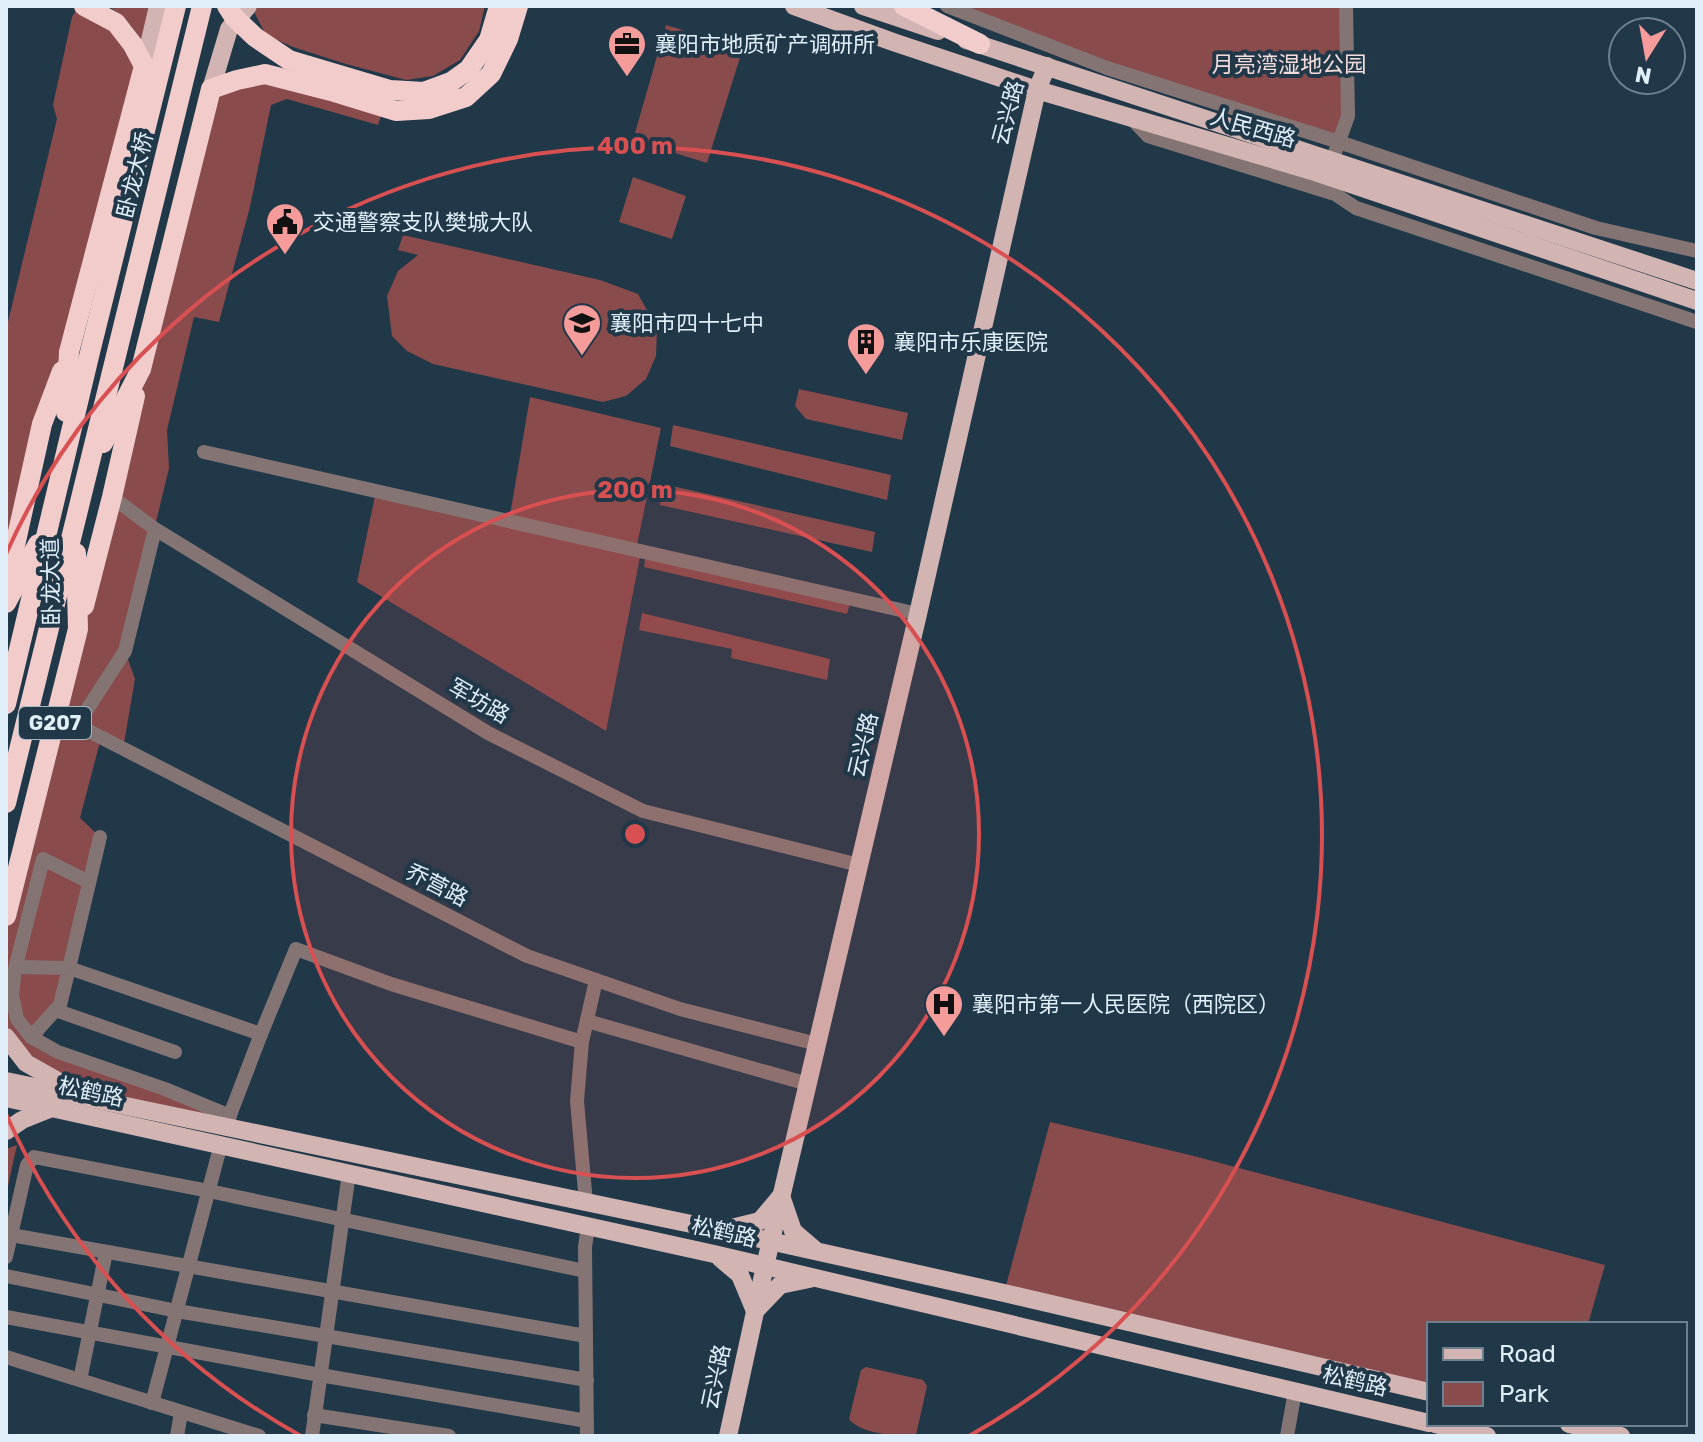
<svg xmlns="http://www.w3.org/2000/svg" width="1703" height="1442" font-family="Rubik,'Noto Sans SC',sans-serif">
<style>
.green{fill:#894b4c}
.lines{fill:none;stroke-linecap:round;stroke-linejoin:round}
.minor{stroke:#847574;stroke-width:14}
.major{stroke:#d2b4b3;stroke-width:18}
.highway{stroke:#f1cccb;stroke-width:20}
.ring{fill:none;stroke:#d85052;stroke-width:4}
.labels{text-anchor:middle;dominant-baseline:central;stroke-width:8;stroke-linejoin:round;paint-order:stroke}
.shield{fill:#213849;stroke:#a7b8c5;stroke-width:2}
.shield-label{font-size:20px;font-weight:bold;fill:#e1effa}
.poi-label{font-size:22px;fill:#e1effa;stroke:#213849;text-anchor:start}
.park-label{font-size:22px;fill:#f4dcdb;stroke:#213849}
.street-label{font-size:22px;fill:#e1effa;stroke:#213849}
.centre{fill:#d85052;stroke:#213849;stroke-width:4}
.ring-label{font-size:24px;text-anchor:middle;font-weight:bold;fill:#d85052;stroke:#213849;stroke-width:8;stroke-linejoin:round;paint-order:stroke}
</style>
<rect width="100%" height="100%" fill="#213849"/>
<g class="green">
<path d="M 79,6 L 116,23 L 144,66 L 6,586 L 6,330 L 57,119 L 53,105 L 72,17 Z"/>
<path d="M 106,6 L 152,6 L 141,40 C 132,26 122,12 106,6 Z"/>
<path d="M 258,6 L 485,6 L 479,31 L 460,60 L 433,76 L 406,80 L 346,64 L 293,47 L 266,35 L 254,12 Z"/>
<path d="M 947,6 L 1346,6 L 1348,116 L 1339,142 Z"/>
<path d="M 666,25 L 743,48 L 707,163 L 633,140 Z"/>
<path d="M 265,74 L 384,107 L 378,125 L 287,99 L 271,105 L 250,207 L 219,322 L 194,317 L 167,430 L 169,468 L 125,651 L 135,679 L 123,749 L 101,738 L 80,818 L 100,837 L 55,1010 L 40,1042 L 230,1116 L 225,1128 L 92,1100 L 6,1037 L 6,916 L 211,89 Z"/>
<path d="M 633,177 L 686,196 L 672,239 L 619,222 Z"/>
<path d="M 403,235 L 600,280 L 638,294 L 657,328 L 656,356 L 646,379 L 626,396 L 603,402 L 433,364 L 407,351 L 392,336 L 387,296 L 398,271 L 418,255 L 398,250 Z"/>
<path d="M 799,389 L 908,413 L 902,440 L 806,419 L 795,406 Z"/>
<path d="M 530,397 L 661,428 L 636,550 L 509,521 Z"/>
<path d="M 673,425 L 891,475 L 887,500 L 670,446 Z"/>
<path d="M 663,484 L 875,532 L 872,552 L 660,505 Z"/>
<path d="M 375,496 L 640,557 L 606,731 L 357,582 Z"/>
<path d="M 646,552 L 851,599 L 847,614 L 644,567 Z"/>
<path d="M 642,613 L 830,659 L 827,680 L 731,658 L 732,649 L 639,630 Z"/>
<path d="M 1050,1122 L 1190,1155 L 1605,1265 L 1588,1324 L 1429,1324 L 1429,1392 L 1004,1293 Z"/>
<path d="M 17,1145 L 6,1195 L 6,1149 Z"/>
<path d="M 866,1367 L 923,1380 L 927,1386 L 916,1435 C 898,1437 860,1434 849,1419 L 861,1370 Z"/>
</g>
<g class="lines">
<g class="minor">
<path d="M 947,6 L 1107,68 L 1339,142 L 1596,228 L 1697,251"/>
<path d="M 1130,117 L 1148,136 L 1335,194 L 1356,208 L 1697,322"/>
<path d="M 1332,161 L 1348,116 L 1346,6"/>
<path d="M 204,452 L 918,614"/>
<path d="M 112,497 L 155,529 L 488,733 L 643,811 L 859,865"/>
<path d="M 57,716 L 77,725 L 527,956 L 680,1009 L 817,1044"/>
<path d="M 77,725 L 125,651 L 155,529"/>
<path d="M 100,837 L 69,968 L 261,1034 L 225,1128"/>
<path d="M 16,967 L 69,968 L 60,1005 L 31,1037 L 58,1052 L 165,1089 L 230,1116"/>
<path d="M 55,1010 L 175,1052"/>
<path d="M 587,1021 L 808,1084"/>
<path d="M 261,1034 L 296,949 L 391,984 L 582,1042"/>
<path d="M 31,1037 L 17,1019 L 12,995 L 15,969 L 43,859 L 89,882"/>
<path d="M 586,1203 L 577,1101 L 582,1042 L 596,980"/>
<path d="M 6,1257 L 11,1235"/>
<path d="M 585,1271 L 209,1191 L 34,1157 L 27,1165 L 11,1235 L 586,1336"/>
<path d="M 6,1276 L 177,1311 L 587,1380"/>
<path d="M 6,1317 L 320,1375 L 587,1421"/>
<path d="M 6,1357 L 259,1436"/>
<path d="M 80,1380 L 106,1252"/>
<path d="M 152,1403 L 221,1144"/>
<path d="M 314,1415 L 449,1436"/>
<path d="M 177,1436 L 181,1413"/>
<path d="M 312,1436 L 349,1173"/>
<path d="M 587,1436 L 585,1247 L 588,1226"/>
<path d="M 1287,1436 L 1295,1391"/>
</g>
<g class="major">
<path d="M 794,6 L 893,42 L 1037,90 L 1312,171 L 1697,301"/>
<path d="M 863,6 L 938,31"/>
<path d="M 966,40 L 1697,281"/>
<path d="M 144,66 L 158,6"/>
<path d="M 211,89 L 229,29 L 248,6"/>
<path d="M 6,1037 L 26,1063 L 72,1089"/>
<path d="M 6,1081 L 720,1230 L 1004,1293 L 1429,1392"/>
<path d="M 6,1098 L 714,1254 L 1429,1423"/>
<path d="M 6,1131 L 22,1120 L 52,1108"/>
<path d="M 723,1230 L 760,1221 L 781,1196 L 793,1231 L 814,1249"/>
<path d="M 720,1258 L 740,1275 L 755,1311 L 780,1285 L 809,1279"/>
<path d="M 1435,1424 L 1487,1436"/>
<path d="M 1569,1424 L 1621,1436"/>
<path d="M 728,1436 L 765,1266 L 918,614 L 1037,90 L 1047,66"/>
</g>
<g class="highway">
<path d="M 227,6 L 234,17 L 255,37 L 289,60 L 390,90 L 424,92 L 451,82 L 469,69 L 489,40 L 499,6"/>
<path d="M 904,6 L 980,44"/>
<path d="M 66,412 L 69,352 L 144,66 L 133,45 L 116,23 L 84,6"/>
<path d="M 103,443 L 141,369 L 211,89 L 237,80 L 265,74 L 331,91 L 396,111 L 429,109 L 466,97 L 491,74 L 508,39 L 518,6"/>
<path d="M 6,586 L 42,424 L 62,371"/>
<path d="M 6,603 L 38,544"/>
<path d="M 84,606 L 112,497 L 135,396"/>
<path d="M 6,704 L 91,348 L 176,6"/>
<path d="M 6,803 L 202,6"/>
<path d="M 6,916 L 78,629 L 76,553"/>
</g>
</g>
<circle cx="635" cy="834" r="344" fill="#d85052" fill-opacity=".12"/>
<g class="ring">
<circle cx="635" cy="834" r="344"/>
<path d="M301 1436A688 688 0 0 1 6 1114M6 554A688 688 0 1 1 969 1436"/>
</g>
<defs>
<symbol id="office-pin" viewBox="-11 -11 22 30"><path d="M0 17L-7.5 6A9.5 9.5 0 1 1 7.5 6Z" fill="#f59b9a" stroke="#213849"/><path d="M-6-3h4V-5.5h4V-3h4V5H-6ZM-1-4.5V-3h2v-1.5ZM-6 0V1H6V0Z" fill="#111"/></symbol>
<symbol id="civic-pin" viewBox="-11 -11 22 30"><path d="M0 17L-7.5 6A9.5 9.5 0 1 1 7.5 6Z" fill="#f59b9a" stroke="#213849"/><path d="M-.6-6.5H3V-4.5H.6V-3L4-1V1h2V6H-6V1h2V-1L-.6-3ZM-1.2 2.5V6h2.4V2.5Z" fill="#111"/></symbol>
<symbol id="school-pin" viewBox="-11 -11 22 30"><path d="M0 17L-7.5 6A9.5 9.5 0 1 1 7.5 6Z" fill="#f59b9a" stroke="#213849"/><path d="M0-5L7-2L0 1L-7-2ZM-4 1L0 2.5L4 1V4Q0 6-4 4Z" fill="#111"/></symbol>
<symbol id="building-pin" viewBox="-11 -11 22 30"><path d="M0 17L-7.5 6A9.5 9.5 0 1 1 7.5 6Z" fill="#f59b9a" stroke="#213849"/><path d="M-4-6H4V6H1V3H-1V6H-4ZM-2.5-4.3h1.7v1.8h-1.7ZM.8-4.3h1.7v1.8H.8ZM-2.5-1h1.7V.8h-1.7ZM.8-1h1.7V.8H.8Z" fill="#111"/></symbol>
<symbol id="hospital-pin" viewBox="-11 -11 22 30"><path d="M0 17L-7.5 6A9.5 9.5 0 1 1 7.5 6Z" fill="#f59b9a" stroke="#213849"/><path d="M-5-5h3v3.5h4V-5h3V5h-3V1.5h-4V5h-3Z" fill="#111"/></symbol>
</defs>
<g fill-rule="evenodd">
<use href="#office-pin" x="605" y="22" width="44" height="60"/>
<use href="#civic-pin" x="263" y="200" width="44" height="60"/>
<use href="#school-pin" x="560" y="301" width="44" height="60"/>
<use href="#building-pin" x="844" y="320" width="44" height="60"/>
<use href="#hospital-pin" x="922" y="982" width="44" height="60"/>
</g>
<g class="labels">
<rect class="shield" x="19" y="707" width="72" height="32" rx="6"/>
<g class="shield-label">
<text x="55" y="723">G207</text>
</g>
<g class="poi-label">
<text x="655" y="44">襄阳市地质矿产调研所</text>
<text x="313" y="222">交通警察支队樊城大队</text>
<text x="610" y="323">襄阳市四十七中</text>
<text x="894" y="342">襄阳市乐康医院</text>
<text x="972" y="1004">襄阳市第一人民医院（西院区）</text>
</g>
<g class="park-label">
<text x="1289" y="64">月亮湾湿地公园</text>
</g>
<g class="street-label">
<text transform="translate(1008 113) rotate(-75)">云兴路</text>
<text transform="translate(1253 128) rotate(16)">人民西路</text>
<text transform="translate(135 175) rotate(-76)">卧龙大桥</text>
<text transform="translate(51 582) rotate(-91)">卧龙大道</text>
<text transform="translate(479 701) rotate(30)">军坊路</text>
<text transform="translate(863 745) rotate(-77)">云兴路</text>
<text transform="translate(437 885) rotate(27)">乔营路</text>
<text transform="translate(91 1092) rotate(12)">松鹤路</text>
<text transform="translate(724 1232) rotate(13)">松鹤路</text>
<text transform="translate(716 1377) rotate(-78)">云兴路</text>
<text transform="translate(1355 1381) rotate(13)">松鹤路</text>
</g>
</g>
<circle cx="635" cy="834" r="12" class="centre"/>
<g class="ring-label">
<text x="635" y="154">400 m</text>
<text x="635" y="498">200 m</text>
</g>
<rect width="1703" height="1442" fill="none" stroke="#e1effa" stroke-width="16"/>
<rect x="1427" y="1322" width="260" height="104" fill="#213849" stroke="#6e8190" stroke-width="2"/>
<rect x="1443" y="1348" width="40" height="12" fill="#d2b4b3" stroke="#6e8190" stroke-width="2"/>
<text x="1499" y="1362" font-size="24" fill="#e1effa">Road</text>
<rect x="1443" y="1382" width="40" height="24" fill="#894b4c" stroke="#6e8190" stroke-width="2"/>
<text x="1499" y="1402" font-size="24" fill="#e1effa">Park</text>
<g transform="translate(1647 56) rotate(191)"><circle r="38" fill="#213849" stroke="#6e8190" stroke-width="2"/>
<path d="M0-6L14 30L0 20L-14 30Z" fill="#f59b9a"/>
<text y="-12" font-size="22" font-weight="bold" text-anchor="middle" fill="#e1effa">N</text>
</g>
</svg>
